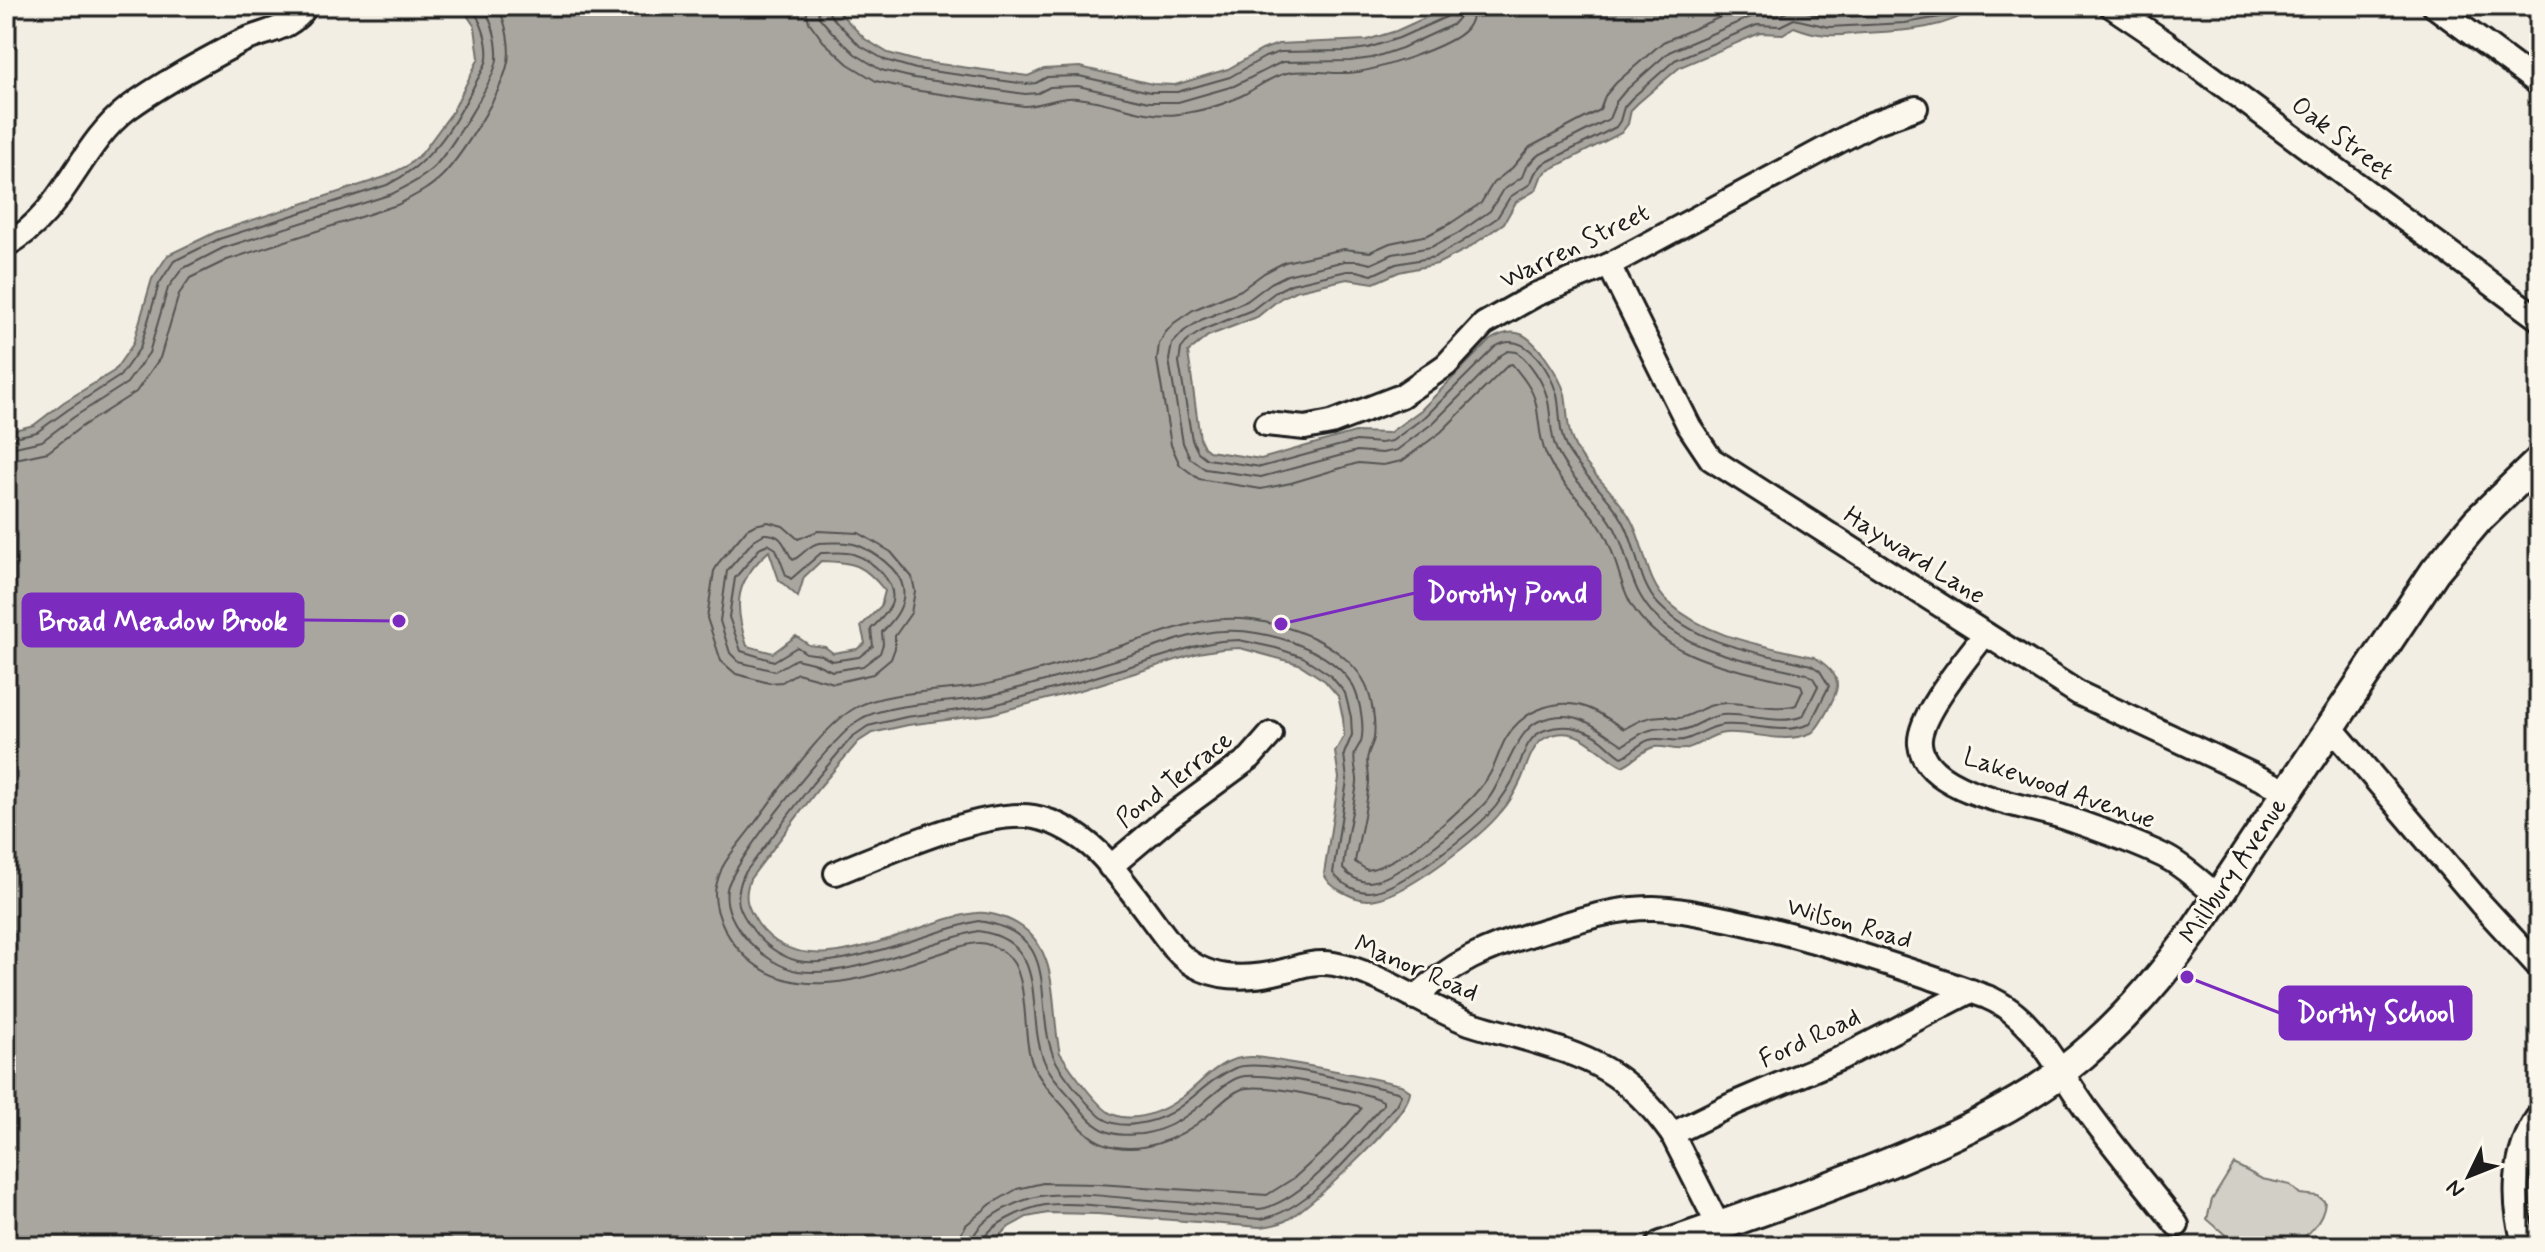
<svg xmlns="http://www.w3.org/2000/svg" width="2545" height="1252" font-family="Mynerve,sans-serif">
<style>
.green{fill:#d2cfc6;stroke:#777671;stroke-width:2}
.water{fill:#a9a6a0;stroke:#716f6b;stroke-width:2;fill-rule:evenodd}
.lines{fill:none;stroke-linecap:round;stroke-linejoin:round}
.shore{stroke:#545351;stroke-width:2}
.minor-casing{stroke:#1c1c1c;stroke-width:28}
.major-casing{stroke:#1c1c1c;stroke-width:34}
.minor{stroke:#fbf7ec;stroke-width:22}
.major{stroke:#fbf7ec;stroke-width:28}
.labels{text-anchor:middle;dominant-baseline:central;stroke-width:6;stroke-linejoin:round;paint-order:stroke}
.street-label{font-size:26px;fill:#1c1c1c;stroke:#fbf7ec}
.leader{fill:none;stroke:#7b2cbf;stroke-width:3}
.callout-dot{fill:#7b2cbf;stroke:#fbf7ec;stroke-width:3}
.callout{fill:#7b2cbf;stroke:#7b2cbf;stroke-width:3}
.callout-label{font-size:28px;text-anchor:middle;font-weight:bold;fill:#fff}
</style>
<rect width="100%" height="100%" fill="#f2eee4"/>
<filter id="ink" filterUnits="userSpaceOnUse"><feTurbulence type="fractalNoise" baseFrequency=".0125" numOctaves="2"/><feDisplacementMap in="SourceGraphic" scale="16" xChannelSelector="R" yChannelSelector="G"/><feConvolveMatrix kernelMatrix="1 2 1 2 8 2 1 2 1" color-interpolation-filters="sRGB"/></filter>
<g filter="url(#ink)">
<path class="green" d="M 2234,1164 L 2262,1179 L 2290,1185 L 2300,1194 L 2318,1196 L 2325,1202 C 2324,1212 2320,1218 2315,1226 C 2296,1252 2269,1246 2238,1246 L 2207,1219 L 2212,1200 Z"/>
<path class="water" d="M 461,6 L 833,6 L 865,39 L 888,53 L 917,61 L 1028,76 L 1044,69 L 1080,67 L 1152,84 L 1175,85 L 1228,69 L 1262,50 L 1278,44 L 1367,40 L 1396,31 L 1451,6 L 1979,6 C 1945,30 1903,31 1863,33 C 1849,34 1833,37 1819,34 C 1810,33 1802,30 1794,27 L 1783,34 L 1760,33 L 1680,67 L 1638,103 L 1631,110 L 1628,124 L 1621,133 L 1547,171 L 1541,177 L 1536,190 L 1516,202 L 1504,223 L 1467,249 L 1437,264 L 1399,272 L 1374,283 L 1347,279 L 1295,291 L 1281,298 L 1257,317 L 1208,336 L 1188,352 L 1200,439 L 1204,447 L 1209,451 L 1261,459 L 1355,432 L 1389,433 L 1421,410 L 1490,340 C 1516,324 1529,335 1545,357 C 1553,368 1561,380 1565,394 C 1568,410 1566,427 1573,442 C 1586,472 1616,491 1631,520 C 1646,547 1645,581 1668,602 C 1709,639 1763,645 1814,657 C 1824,663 1837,672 1837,685 C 1837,695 1819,729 1811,733 C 1783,745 1754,731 1725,733 C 1709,734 1699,747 1684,749 C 1674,751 1664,745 1654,747 C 1642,750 1633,762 1622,766 C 1597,754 1579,721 1545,738 C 1531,746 1527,767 1521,780 C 1516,791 1509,803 1501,812 C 1481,837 1407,894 1376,899 C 1363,902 1352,897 1341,891 C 1333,887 1327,882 1324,874 L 1339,778 L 1335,752 L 1344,736 L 1343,718 L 1338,696 L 1325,681 L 1299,664 L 1240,648 L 1222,649 L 1198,653 L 1084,689 L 991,714 L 908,725 L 872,733 L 858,742 L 818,789 L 750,879 C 743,898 747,907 758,924 C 808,993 912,920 976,913 C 990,911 1011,919 1022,927 C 1061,955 1050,1013 1060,1053 C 1069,1067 1098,1108 1112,1114 C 1134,1124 1164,1111 1181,1098 C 1199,1085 1215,1064 1236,1059 C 1252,1054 1270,1059 1286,1062 C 1324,1068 1362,1076 1401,1085 L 1410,1091 C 1411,1114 1309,1209 1285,1221 C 1277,1225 1269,1226 1260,1227 L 1097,1214 L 1048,1213 L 1027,1217 L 1009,1227 L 987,1246 L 6,1246 L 6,432 L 34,425 L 64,402 L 114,371 L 133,344 L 152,279 L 168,255 L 216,232 L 385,177 L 407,166 L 422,153 L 453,111 L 479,58 L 475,27 ZM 769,551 L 779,580 L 798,597 L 804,577 L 821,561 C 854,562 864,564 885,591 L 881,606 L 861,626 L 865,643 L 857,649 L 833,653 L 825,647 L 809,645 L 796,636 L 773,653 L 747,646 C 733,604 735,581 769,551 Z"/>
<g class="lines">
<g class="shore">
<path d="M 805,6 L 809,22 L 823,41 L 848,64 L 876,81 L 913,90 L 1024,106 C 1043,106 1058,96 1077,98 C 1112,101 1144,119 1179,114 C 1200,111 1224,105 1243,95 C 1257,88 1271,76 1287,73 C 1307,69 1327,74 1348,73 C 1372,72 1451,47 1466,29 C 1472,22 1473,14 1473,6"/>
<path d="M 817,6 L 819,17 L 832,32 L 855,54 L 881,70 L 914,78 L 1025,94 L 1038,93 L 1050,87 L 1078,86 L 1149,102 L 1178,102 L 1234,86 L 1282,62 L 1350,61 L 1372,58 L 1402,48 L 1452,25 L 1460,16 L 1461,6"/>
<path d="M 827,6 L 830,15 L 859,45 L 885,60 L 916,69 L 1027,84 L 1036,83 L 1047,77 L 1079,76 L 1150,92 L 1177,92 L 1230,77 L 1265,57 L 1280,52 L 1347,51 L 1368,48 L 1399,38 L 1446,17 L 1451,12 L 1451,6"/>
<path d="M 6,439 L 37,432 L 69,409 L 120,376 L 140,348 L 159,284 L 174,261 L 219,239 L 387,185 C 431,163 451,131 473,88 C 477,79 485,69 487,59 C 489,41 481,21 471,6"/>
<path d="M 6,449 L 42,441 L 74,417 L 127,383 L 149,353 L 168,288 L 182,269 L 223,248 L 392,194 C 407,186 422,179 434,167 C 449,151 495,80 497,59 C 498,41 492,21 483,6"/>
<path d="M 6,461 L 48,452 L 81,427 L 136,392 L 160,358 L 179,294 L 190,278 L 227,260 L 397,205 C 414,196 431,188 444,174 C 464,152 500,95 507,66 C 512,50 506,20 497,6"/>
<path d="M 768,522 L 783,526 L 798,539 L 818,531 L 859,533 L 891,552 L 912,577 L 915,591 L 911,613 L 895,636 L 895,648 L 891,659 L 873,674 L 834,683 L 797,673 L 782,682 L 769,683 L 736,674 L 721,661 L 707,618 L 714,571 L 720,561 L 747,529 L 755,525 Z"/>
<path d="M 764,534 C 784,533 784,548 793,560 C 802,556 808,545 819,543 C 829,542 848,542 857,545 C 873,551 900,569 903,588 C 906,606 894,620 882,632 L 883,644 L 880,653 L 863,666 L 832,671 L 817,664 L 796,659 L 775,671 L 739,662 L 730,653 L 720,621 L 727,571 L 754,540 Z"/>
<path d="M 768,544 L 776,549 L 786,575 L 791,579 L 821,553 C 830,553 843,551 853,554 C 872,560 899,583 891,605 C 887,614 878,622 871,629 L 873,646 L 859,657 L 832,661 L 821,655 L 806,653 L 797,647 L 774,661 L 741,651 L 729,617 L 735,578 L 761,547 Z"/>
<path d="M 959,1246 L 961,1234 L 966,1225 L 991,1204 L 1017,1189 L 1043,1183 L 1098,1184 L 1267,1195 L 1294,1178 L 1328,1147 L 1361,1109 L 1358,1106 C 1332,1100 1265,1082 1242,1089 C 1228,1094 1217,1108 1206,1117 C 1179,1139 1140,1156 1105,1144 C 1087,1138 1076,1122 1065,1108 C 1053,1095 1040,1081 1033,1065 C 1020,1035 1032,972 1004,952 C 998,948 987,943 979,943 C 965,943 949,951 935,955 C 877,974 799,1007 746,957 C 730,942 715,917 715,894 C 715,885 719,876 722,868 C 730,852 744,838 754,824 C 779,791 820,728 855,708 C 886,690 951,692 988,684 C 1038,672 1087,656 1136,641 C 1165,632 1194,620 1224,619 C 1255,617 1293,627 1320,641 C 1337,650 1358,667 1366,685 C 1372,700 1376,721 1374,738 C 1373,744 1369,749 1368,755 C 1365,763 1370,773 1369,782 C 1367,809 1359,836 1355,862 L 1367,870 C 1400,865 1470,806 1488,777 C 1496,765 1499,750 1506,738 C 1523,709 1561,695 1593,710 C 1604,715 1614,723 1624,729 C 1638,721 1649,715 1666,716 C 1670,717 1674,719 1679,718 C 1694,716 1705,703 1727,703 C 1746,703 1780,711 1796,705 L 1803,690 L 1801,685 C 1742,669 1664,663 1630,602 C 1618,580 1616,554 1604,533 C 1588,505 1559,485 1546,454 C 1538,437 1540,418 1535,400 C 1531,387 1521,375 1512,364 L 1508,365 L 1441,432 L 1402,461 L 1383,465 L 1358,463 L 1291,483 L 1261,489 L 1199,479 L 1180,465 L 1171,445 L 1157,360 L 1159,344 L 1165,333 L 1174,323 L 1193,310 L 1241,290 L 1264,273 L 1285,262 L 1344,249 L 1370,252 L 1390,243 L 1428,235 L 1451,223 L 1481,203 L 1493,183 L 1512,168 L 1530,147 L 1600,110 L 1605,96 L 1616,83 L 1663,42 L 1746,6"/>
<path d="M 971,1246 C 973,1218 1024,1196 1049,1195 C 1078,1193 1107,1196 1136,1199 C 1177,1202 1218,1205 1259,1209 C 1301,1204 1354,1136 1383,1105 L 1383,1101 C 1367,1091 1259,1071 1240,1077 C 1229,1080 1219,1090 1210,1097 C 1190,1115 1169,1130 1142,1134 C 1130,1135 1117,1136 1106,1131 C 1092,1125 1084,1113 1075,1102 C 1064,1089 1049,1075 1043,1058 C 1025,1009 1051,941 978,931 C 928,942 848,979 798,971 C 767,966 721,924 727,889 C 733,861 833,737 859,720 C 886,702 957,704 992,695 C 1040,683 1087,669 1134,654 C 1163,645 1193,632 1223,631 C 1264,628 1334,649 1354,688 C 1360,701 1365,727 1361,742 C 1359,746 1356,749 1355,753 C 1352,762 1358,774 1357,783 C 1353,812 1345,840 1343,869 C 1349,876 1359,882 1369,882 C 1395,881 1474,819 1489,798 C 1505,776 1516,731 1539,721 C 1578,706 1594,727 1623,745 C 1637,737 1646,728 1663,728 C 1669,728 1676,731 1682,730 C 1696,728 1707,716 1722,715 C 1748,713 1779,726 1803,716 L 1818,686 L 1813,678 L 1807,674 C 1750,660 1673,653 1641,597 C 1628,576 1627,550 1615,529 C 1600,500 1571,481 1557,451 C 1549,434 1552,415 1547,397 C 1543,382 1530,362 1517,352 L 1508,351 L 1501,355 L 1433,423 L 1397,450 L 1382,453 L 1357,451 L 1261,477 L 1205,469 L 1190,458 L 1183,443 L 1169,360 L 1172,344 L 1184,331 L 1201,320 L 1247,301 L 1271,283 L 1287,275 L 1345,261 L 1358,261 L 1371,264 L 1393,254 L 1431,247 L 1457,234 L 1490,211 L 1502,191 L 1522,177 L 1526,167 L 1537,156 L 1609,119 L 1616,102 L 1625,91 L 1669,52 L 1753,16 L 1778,16 L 1794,9 L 1829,17 L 1904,13 L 1940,6"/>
<path d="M 981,1246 C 984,1225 1027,1208 1045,1205 C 1071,1202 1099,1206 1125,1208 C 1170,1211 1215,1215 1260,1219 C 1308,1213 1364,1140 1396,1105 L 1401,1095 L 1397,1092 C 1366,1085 1261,1057 1235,1068 C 1196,1085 1184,1118 1136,1124 C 1124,1126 1111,1124 1101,1117 C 1089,1107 1058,1069 1053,1055 C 1032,999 1064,933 978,921 C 933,931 840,970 798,961 C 781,957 763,944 753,930 C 738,909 733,900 744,874 L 812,784 L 852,737 L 868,726 L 906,717 L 990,706 L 1082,681 L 1196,646 L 1221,641 L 1239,640 L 1276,648 L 1303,657 L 1330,675 L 1345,693 L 1351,717 L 1352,735 L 1344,754 L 1347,780 L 1333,873 C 1342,885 1360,895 1376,891 C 1404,885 1477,830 1496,806 C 1502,798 1508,789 1513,780 C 1522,763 1524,737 1545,730 C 1566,723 1587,728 1603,741 C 1610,747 1615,753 1622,757 C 1632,753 1639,743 1649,740 C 1662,736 1675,744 1687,739 C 1699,735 1709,727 1722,725 C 1752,722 1781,736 1810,724 L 1829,686 L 1820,671 L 1811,665 C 1758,652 1699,646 1659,605 C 1639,584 1638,553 1626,527 C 1612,497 1583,477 1567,449 C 1558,432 1561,413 1557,395 C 1550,369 1524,328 1495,347 L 1426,416 L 1392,441 L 1381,443 L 1356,441 L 1261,467 L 1207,459 L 1198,452 L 1192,440 L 1179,362 L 1181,349 L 1189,339 L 1205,329 L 1252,310 L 1277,291 L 1291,284 L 1347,271 L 1357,271 L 1372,275 L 1396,264 L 1435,257 L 1462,242 L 1497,218 L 1510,197 L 1530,184 L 1535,173 L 1543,164 L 1616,127 L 1620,121 L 1624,107 L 1632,98 L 1675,60 L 1757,25 L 1780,26 L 1794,19 L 1829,27 L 1905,23 L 1940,17 L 1965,6"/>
</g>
<defs>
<g id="minor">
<path d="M 2111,6 L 2166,43 L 2539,319"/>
<path d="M 2434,6 L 2539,84"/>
<path d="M 6,245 C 64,214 78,147 127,109 C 159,85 202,62 238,43 C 261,31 292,31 306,6"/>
<path d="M 1609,265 L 1689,426 L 1711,459 L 2078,693 L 2287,791"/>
<path d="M 1266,424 L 1305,428 L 1331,423 L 1401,396 L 1446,365 L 1484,324 L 1537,294 L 1609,265 L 1871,124 L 1916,108"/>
<path d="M 1985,634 C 1968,657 1917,716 1920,744 C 1925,794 2028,805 2066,818 C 2098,829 2133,841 2164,856 C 2183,865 2201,883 2218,896"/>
<path d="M 2330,726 L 2481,904 L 2539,967"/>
<path d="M 1110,867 L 1167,819 L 1250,758 L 1271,734"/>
<path d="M 836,873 C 884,854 985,808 1034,817 C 1057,821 1081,836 1098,852 C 1126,880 1149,917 1174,948 C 1203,982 1246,981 1287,970 C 1303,965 1317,961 1334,964 C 1382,973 1424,1006 1469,1023 C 1484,1028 1500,1032 1516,1036 C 1590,1057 1626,1070 1672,1134 L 1719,1227"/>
<path d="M 1415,998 C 1451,963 1488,947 1536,933 C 1573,922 1615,907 1654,908 C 1684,909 1714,917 1744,923 C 1827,942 1908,969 1987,997 C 2038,1018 2060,1076 2092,1117 C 2119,1154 2149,1189 2177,1225"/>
<path d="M 1672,1134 L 1733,1104 L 1841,1058 L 1971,991"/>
<path d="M 2525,1246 C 2512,1203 2512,1154 2539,1115"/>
</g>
<path id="major" d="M 1661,1246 C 1738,1220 1815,1193 1891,1162 C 1951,1137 2010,1111 2063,1071 C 2115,1031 2158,982 2196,929 L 2435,571 L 2477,521 L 2539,461"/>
</defs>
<use href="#minor" class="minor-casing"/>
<use href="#major" class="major-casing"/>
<use href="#minor" class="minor"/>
<use href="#major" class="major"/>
</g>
</g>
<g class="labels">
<g class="street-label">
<text transform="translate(2342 139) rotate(37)">Oak Street</text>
<text transform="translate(1575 247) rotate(-26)">Warren Street</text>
<text transform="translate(1914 556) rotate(32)">Hayward Lane</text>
<text transform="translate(1175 780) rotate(-38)">Pond Terrace</text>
<text transform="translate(2059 789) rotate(19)">Lakewood Avenue</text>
<text transform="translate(2234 871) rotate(-56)">Millbury Avenue</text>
<text transform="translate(1849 924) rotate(16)">Wilson Road</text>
<text transform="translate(1416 969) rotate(23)">Manor Road</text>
<text transform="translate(1810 1039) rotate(-25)">Ford Road</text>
</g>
</g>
<path class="leader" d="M1281 624L1415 593M399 621L303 620M2187 977L2280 1013"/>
<g class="callout-dot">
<circle cx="1281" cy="624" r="8"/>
<circle cx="399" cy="621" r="8"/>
<circle cx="2187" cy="977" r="8"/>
</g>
<g class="callout">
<rect x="1415" y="567" width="185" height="52" rx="8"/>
<rect x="23" y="594" width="280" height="52" rx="8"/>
<rect x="2280" y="987" width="191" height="52" rx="8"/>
</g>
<g class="callout-label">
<text x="1507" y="602">Dorothy Pond</text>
<text x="163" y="630">Broad Meadow Brook</text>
<text x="2376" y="1022">Dorthy School</text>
</g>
<rect width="2545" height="1252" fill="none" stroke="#fbf7ec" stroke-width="32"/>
<rect x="16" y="16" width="2513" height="1220" fill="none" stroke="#1c1c1c" stroke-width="3" filter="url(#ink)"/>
<g transform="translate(2469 1176) rotate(227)" stroke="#fbf7ec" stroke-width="6" paint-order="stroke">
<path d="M0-6L14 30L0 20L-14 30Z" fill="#1c1c1c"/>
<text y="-12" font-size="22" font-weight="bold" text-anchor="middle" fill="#1c1c1c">N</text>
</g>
</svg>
